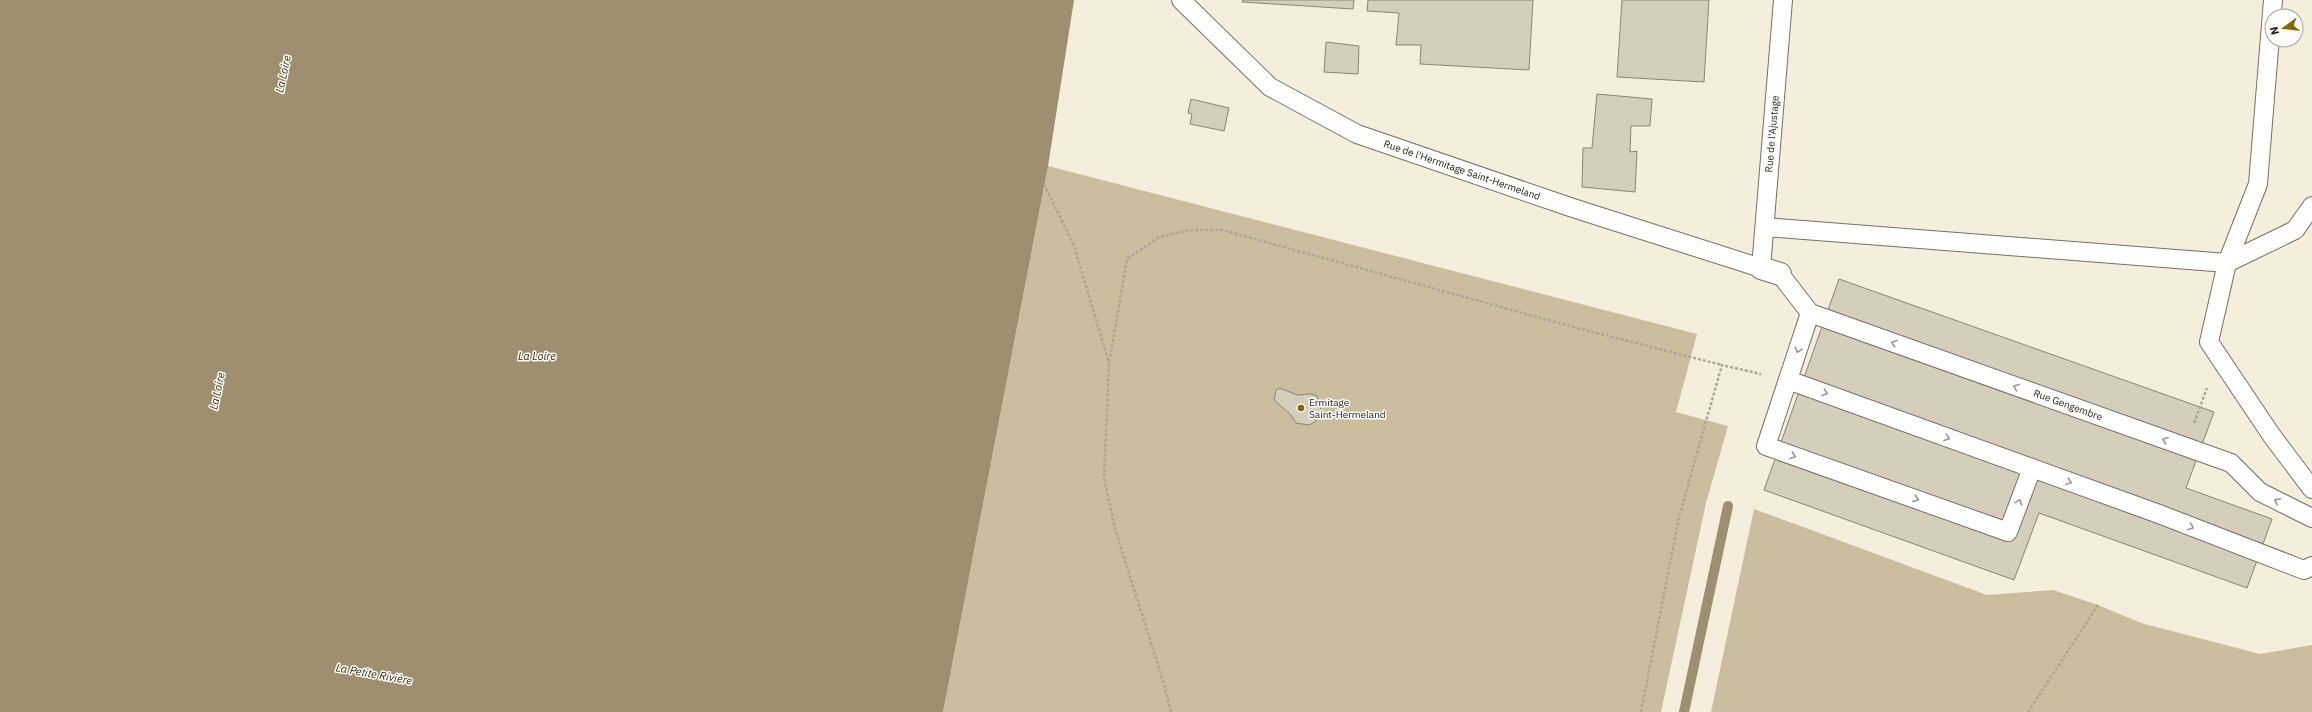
<svg xmlns="http://www.w3.org/2000/svg" width="2312" height="712" font-family="'IBM Plex Sans',sans-serif">
<style>
.green{fill:#cbbe9f}
.water{fill:#9e8f6e}
.lines{fill:none;stroke-linecap:round;stroke-linejoin:round}
.stream{stroke:#9e8f6e;stroke-width:10}
.building{fill:#d5cebd;stroke:#8c8575}
.lane-casing{stroke:#777061;stroke-width:20}
.street-casing{stroke:#777061;stroke-width:24}
.path{stroke:#ada699;stroke-width:2.5;stroke-dasharray:3 2;stroke-linecap:butt}
.lane{stroke:#fff;stroke-width:18}
.street{stroke:#fff;stroke-width:22}
.oneway{stroke:#9a9896}
.poi-dot{fill:#856500;stroke:#fefcf9;stroke-width:1.5}
.labels{text-anchor:middle;dominant-baseline:central;stroke-width:3;stroke-linejoin:round;paint-order:stroke}
.street-label{font-size:10px;fill:#1e1b15;stroke:#fefcf9}
.poi-label{font-size:10px;fill:#1e1b15;stroke:#fefcf9;text-anchor:start}
.water-label{font-size:11px;font-style:italic;fill:#372b0c;stroke:#fefcf9}
</style>
<rect width="100%" height="100%" fill="#f6eedd"/>
<g class="green">
<path d="M 1048,166 L 1697,334 L 1676,412 L 1728,426 L 1706,503 L 1661,712 L 943,712 Z"/>
<path d="M 1754,509 L 1987,595 L 2053,590 L 2098,605 L 2141,623 L 2260,654 L 2312,645 L 2312,712 L 1711,712 Z"/>
</g>
<path class="water" d="M 0,0 L 1074,0 L 1048,166 L 943,712 L 0,712 Z"/>
<g class="lines">
<path class="stream" d="M 1684,712 L 1728,506"/>
</g>
<g class="building">
<path d="M 1243,0 L 1354,0 L 1353,9 L 1242,2 Z"/>
<path d="M 1368,0 L 1533,0 L 1529,70 L 1420,64 L 1421,45 L 1396,45 L 1399,13 L 1367,11 Z"/>
<path d="M 1622,0 L 1709,0 L 1704,82 L 1617,77 Z"/>
<path d="M 1326,42 L 1359,46 L 1358,74 L 1324,72 Z"/>
<path d="M 1597,94 L 1652,99 L 1650,126 L 1631,126 L 1630,152 L 1637,151 L 1635,192 L 1582,187 L 1583,148 L 1592,148 Z"/>
<path d="M 1191,99 L 1229,108 L 1224,131 L 1190,124 L 1192,114 L 1188,113 Z"/>
<path d="M 1839,279 L 2214,412 L 2186,488 L 2272,519 L 2247,588 L 2039,513 L 2014,580 L 1764,490 Z"/>
<path d="M 1280,388 L 1297,395 L 1311,394 L 1317,396 L 1321,410 L 1315,422 L 1309,425 L 1296,423 L 1291,415 L 1274,400 L 1276,390 Z"/>
</g>
<g class="lines">
<defs>
<g id="lane">
<path d="M 1181,0 L 1270,87 L 1357,134 L 1573,208 L 1761,268 L 1783,0"/>
<path d="M 2273,0 L 2258,184 L 2227,263 L 2209,342 L 2272,436 L 2312,489"/>
<path d="M 1765,227 L 2227,263 L 2295,230 L 2312,206"/>
<path d="M 1780,274 L 1810,313"/>
<path d="M 1810,313 L 2231,463 L 2260,492 L 2312,518"/>
<path d="M 1810,313 L 1766,446 L 2008,532 L 2032,468"/>
<path d="M 1788,380 L 2159,514 L 2304,570 L 2312,566"/>
</g>
<path id="street" d="M 1761,268 L 1780,274"/>
</defs>
<use href="#lane" class="lane-casing"/>
<use href="#street" class="street-casing"/>
<g class="path">
<path d="M 1044,184 L 1074,246 L 1109,363"/>
<path d="M 2194,423 L 2207,388"/>
<path d="M 1171,712 L 1163,681 L 1115,529 L 1104,477 L 1109,363 L 1127,259 L 1159,237 L 1190,230 L 1222,230 L 1577,328 L 1722,365"/>
<path d="M 1641,712 L 1679,517 L 1722,365 L 1761,374"/>
<path d="M 2028,712 L 2098,605"/>
</g>
<use href="#lane" class="lane"/>
<use href="#street" class="street"/>
</g>
<defs><path id="oneway-chevron" d="M-2-3.5L2.5 0L-2 3.5" fill="none" stroke-width="1.6" stroke-linecap="round" stroke-linejoin="round"/></defs>
<g class="oneway">
<use href="#oneway-chevron" transform="translate(1894 343) rotate(-160)"/>
<use href="#oneway-chevron" transform="translate(1798 350) rotate(109)"/>
<use href="#oneway-chevron" transform="translate(2016 387) rotate(-160)"/>
<use href="#oneway-chevron" transform="translate(1825 393) rotate(20)"/>
<use href="#oneway-chevron" transform="translate(1947 438) rotate(20)"/>
<use href="#oneway-chevron" transform="translate(2165 440) rotate(-160)"/>
<use href="#oneway-chevron" transform="translate(1793 456) rotate(20)"/>
<use href="#oneway-chevron" transform="translate(2069 482) rotate(20)"/>
<use href="#oneway-chevron" transform="translate(1916 499) rotate(20)"/>
<use href="#oneway-chevron" transform="translate(2277 501) rotate(-154)"/>
<use href="#oneway-chevron" transform="translate(2019 502) rotate(-70)"/>
<use href="#oneway-chevron" transform="translate(2191 527) rotate(21)"/>
</g>
<circle class="poi-dot" cx="1301" cy="408" r="4"/>
<g class="labels">
<g class="street-label">
<text transform="translate(1772 134) rotate(-85)">Rue de l'Ajustage</text>
<text transform="translate(1462 170) rotate(19)">Rue de l'Hermitage Saint-Hermeland</text>
<text transform="translate(2068 405) rotate(20)">Rue Gengembre</text>
</g>
<g class="poi-label">
<text x="1309" y="402">Ermitage<tspan x="1309" dy="12">Saint-Hermeland</tspan></text>
</g>
<g class="water-label">
<text transform="translate(283 74) rotate(-78)">La Loire</text>
<text x="537" y="356">La Loire</text>
<text transform="translate(217 391) rotate(-78)">La Loire</text>
<text transform="translate(374 674) rotate(10)">La Petite Rivière</text>
</g>
</g>
<g transform="translate(2284 28) rotate(255)"><circle r="19" fill="#fefcf9" stroke="#a4a29e"/>
<path d="M0-3L7 15L0 10L-7 15Z" fill="#856500"/>
<text y="-6" font-size="11" font-weight="bold" text-anchor="middle" fill="#1e1b15">N</text>
</g>
</svg>
